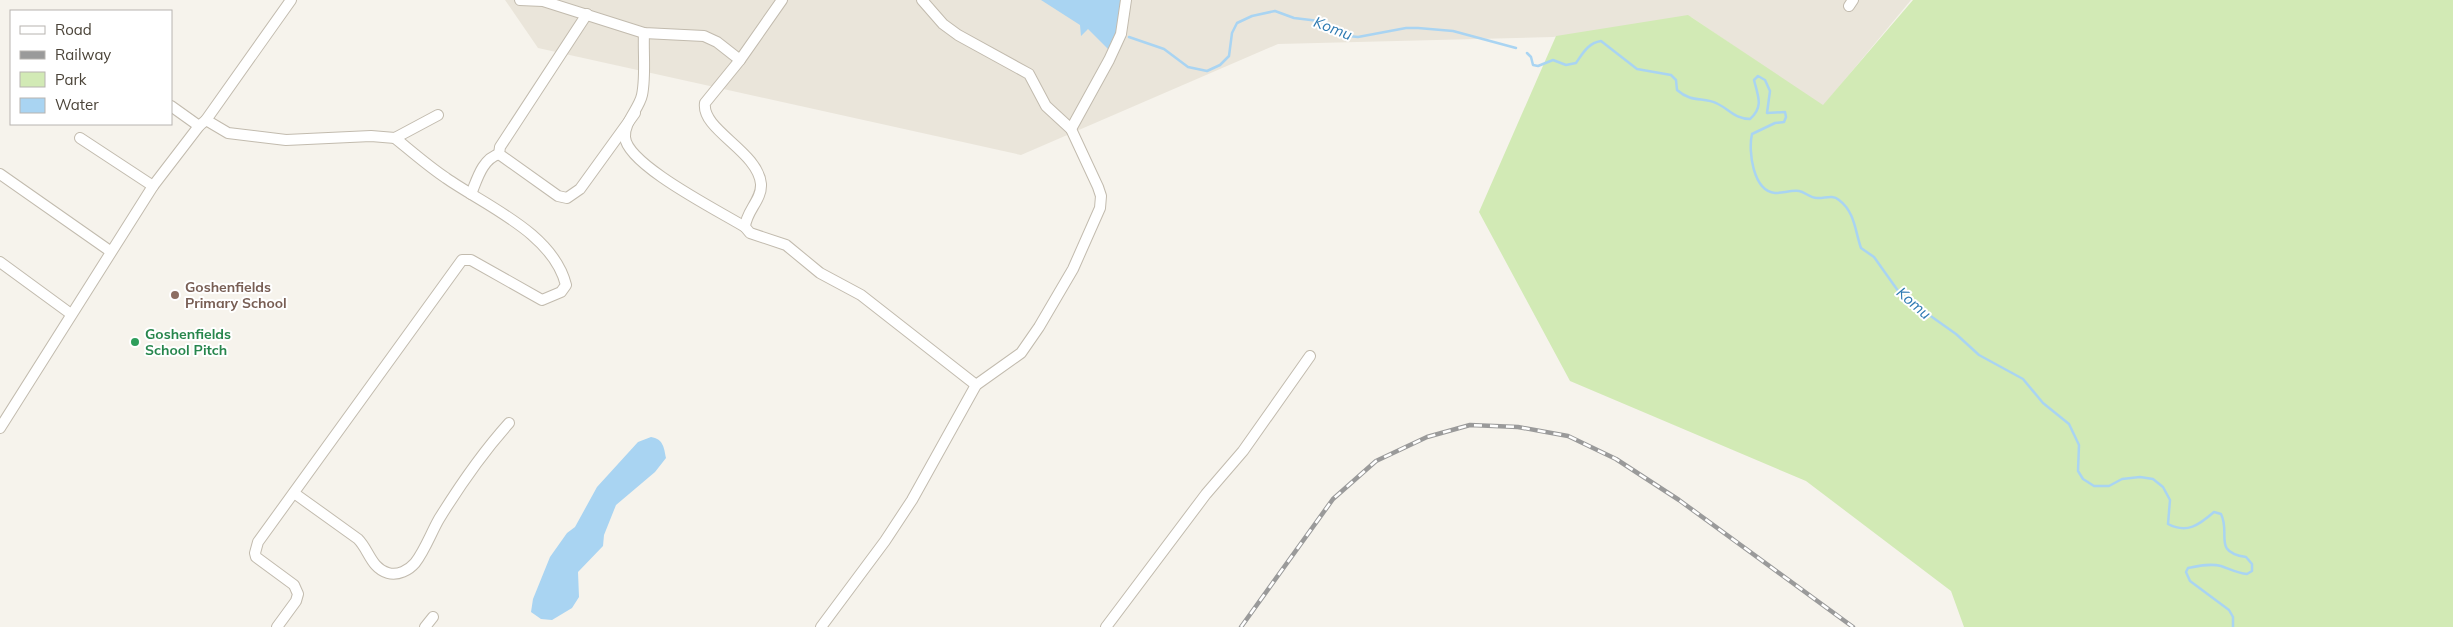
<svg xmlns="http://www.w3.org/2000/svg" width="2453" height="627" font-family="Mulish,sans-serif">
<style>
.residential{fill:#eae5da}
.green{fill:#d2eab5}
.water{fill:#a9d4f2}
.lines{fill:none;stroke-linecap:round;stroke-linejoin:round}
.stream{stroke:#a9d4f2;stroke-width:2.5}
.minor-casing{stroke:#c2bbae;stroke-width:12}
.minor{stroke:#fff;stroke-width:10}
.rail-casing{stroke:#9a9a9a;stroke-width:4.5}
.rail{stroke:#fff;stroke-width:2.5;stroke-dasharray:8;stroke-linecap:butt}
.education-dot{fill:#8d6e63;stroke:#fff;stroke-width:2}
.leisure-dot{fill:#2e9e5b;stroke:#fff;stroke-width:2}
.labels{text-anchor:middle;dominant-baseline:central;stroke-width:4;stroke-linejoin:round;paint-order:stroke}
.education-label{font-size:14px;font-weight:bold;fill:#785e54;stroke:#fff;text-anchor:start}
.leisure-label{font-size:14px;font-weight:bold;fill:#27864d;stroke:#fff;text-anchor:start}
.water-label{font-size:15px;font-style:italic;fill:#2e7ab1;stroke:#fff}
</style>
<rect width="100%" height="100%" fill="#f6f3ec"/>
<path class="residential" d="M 505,0 L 1911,0 L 1823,106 L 1691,17 L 1553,37 L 1278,44 L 1021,155 L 538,48 Z"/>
<path class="green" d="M 1913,0 L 2453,0 L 2453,627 L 1964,627 L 1951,591 L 1806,481 L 1570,381 L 1479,212 L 1556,36 L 1688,15 L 1823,105 Z"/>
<g class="water">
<path d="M 1041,0 L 1124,0 L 1124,21 L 1112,53 L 1088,29 L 1081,36 L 1080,25 Z"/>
<path d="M 651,437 C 663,439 664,447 666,458 L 655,472 L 616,505 L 604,535 L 603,546 L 578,572 L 579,597 L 572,608 L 552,620 L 541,619 L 531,612 L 533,599 L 550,557 L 567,533 L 575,527 L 597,487 L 638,442 Z"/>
</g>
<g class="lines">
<g class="stream">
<path d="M 1129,37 L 1164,49 L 1188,67 L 1207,71 L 1220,65 L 1229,56 L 1232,33 L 1237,23 L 1252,16 L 1275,11 L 1294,18 L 1319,21 L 1348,36 L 1358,37 L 1406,28 L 1418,28 L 1453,31 L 1516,48"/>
<path d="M 1527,53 L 1531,57 L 1533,65 L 1538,66 L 1553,60 L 1566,65 L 1576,63 C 1583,53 1588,43 1601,41 L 1637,69 L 1671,75 L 1676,80 L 1677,90 C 1693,104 1703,96 1718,104 C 1730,110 1735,119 1750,119 C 1764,107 1758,96 1754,80 L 1758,76 L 1765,80 L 1770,91 L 1767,113 L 1785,112 L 1786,117 L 1784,122 L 1775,123 L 1752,134 C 1748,151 1753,191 1775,193 C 1783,193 1791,190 1799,191 C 1805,192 1810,198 1817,198 C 1824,199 1832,194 1839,200 C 1855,212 1855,231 1861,248 L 1874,257 L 1901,295 L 1956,334 L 1979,355 L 2023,379 L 2043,403 L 2069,424 L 2079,445 L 2078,471 L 2083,479 L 2094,486 L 2109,486 L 2122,479 L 2140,477 L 2153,479 L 2163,487 L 2170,500 L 2168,524 C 2187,534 2199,525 2214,512 L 2221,514 C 2231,534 2212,552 2246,557 L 2252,564 L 2252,571 L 2247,574 C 2237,573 2230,569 2221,566 C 2210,563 2198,566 2188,568 L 2186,572 L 2190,581 L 2229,610 L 2233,617 L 2233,627"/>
</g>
<defs>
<g id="minor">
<path d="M 520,0 L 543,1 L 644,33 L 704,36 L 717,42 L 740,60"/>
<path d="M 782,0 L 740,60 L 705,103 C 701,130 758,151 761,184 C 762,200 746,211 745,227 L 750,233 L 786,245 L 820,273 L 861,295 L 976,385"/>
<path d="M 1849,6 L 1853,0"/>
<path d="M 587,14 L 500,147 L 499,154 L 558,196 L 567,198 L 580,189 L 635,113"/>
<path d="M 644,33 C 643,53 646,76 642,95 C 639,109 624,122 625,137 C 627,165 719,211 745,227"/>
<path d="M 171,106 L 199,126"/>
<path d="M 206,120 L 228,133 L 286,140 L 371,136 L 395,138 L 438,115"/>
<path d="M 1071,129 L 1109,60 L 1121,34 L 1126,0"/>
<path d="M 80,138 L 153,186"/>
<path d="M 0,174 L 110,251"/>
<path d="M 471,194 C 477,180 482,159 499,154"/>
<path d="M 0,262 L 71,314"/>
<path d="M 0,428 L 153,186 L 199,126 L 206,120 L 291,0"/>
<path d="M 294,493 L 358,539 C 369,550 371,568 388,573 C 398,576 409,570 415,563 C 425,550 431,533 439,519 C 460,485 482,453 509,423"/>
<path d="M 277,627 L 296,601 L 298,594 L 294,585 L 256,557 L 255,553 L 258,542 L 462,260 L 471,260 L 542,300 L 561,292 L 566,285 C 553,233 486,206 446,178 C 428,166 411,151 395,138"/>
<path d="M 425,627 L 433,617"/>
<path d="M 821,627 L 885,541 L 912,500 L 976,385 L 1021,353 L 1039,327 L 1073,269 L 1100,208 L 1101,196 L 1098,187 L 1071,129 L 1046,106 L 1029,74 L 958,35 L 943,24 L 922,0"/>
<path d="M 1106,627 L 1206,494 L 1243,451 L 1310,356"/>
</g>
</defs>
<use href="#minor" class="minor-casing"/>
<use href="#minor" class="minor"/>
<defs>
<path id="rail" d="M 1241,627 L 1333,499 L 1376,461 L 1427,437 L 1470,425 L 1518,427 L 1568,436 L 1616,459 L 1679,500 L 1853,627"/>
</defs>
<use href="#rail" class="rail-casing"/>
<use href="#rail" class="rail"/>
</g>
<circle class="education-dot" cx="175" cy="295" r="5"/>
<circle class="leisure-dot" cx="135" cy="342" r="5"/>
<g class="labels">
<g class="education-label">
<text x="185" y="287">Goshenfields<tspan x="185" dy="16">Primary School</tspan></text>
</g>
<g class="leisure-label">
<text x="145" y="334">Goshenfields<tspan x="145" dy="16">School Pitch</tspan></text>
</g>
<g class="water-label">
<text transform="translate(1333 28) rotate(21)">Komu</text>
<text transform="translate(1914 303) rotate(41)">Komu</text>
</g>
</g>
<rect x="10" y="10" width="162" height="115" fill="#ffffff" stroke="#b7b4b0"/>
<rect x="20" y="26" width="25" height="8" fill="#ffffff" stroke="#b7b4b0"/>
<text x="55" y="35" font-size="15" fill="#4b4439">Road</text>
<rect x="20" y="51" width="25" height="8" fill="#9a9a9a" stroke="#b7b4b0"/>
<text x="55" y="60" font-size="15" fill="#4b4439">Railway</text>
<rect x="20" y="72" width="25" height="15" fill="#d2eab5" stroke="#b7b4b0"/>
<text x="55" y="85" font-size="15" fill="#4b4439">Park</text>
<rect x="20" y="98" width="25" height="15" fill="#a9d4f2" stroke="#b7b4b0"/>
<text x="55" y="110" font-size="15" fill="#4b4439">Water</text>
</svg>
